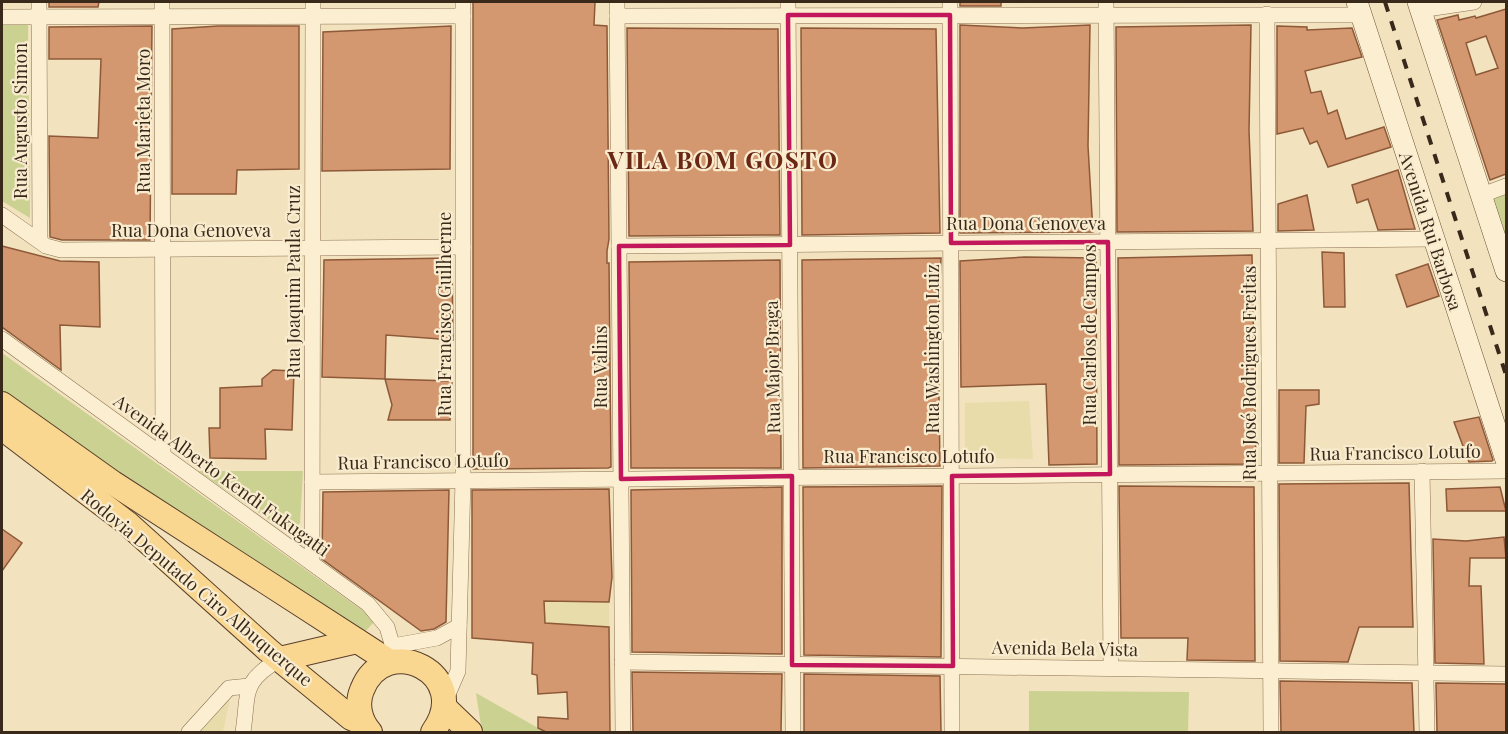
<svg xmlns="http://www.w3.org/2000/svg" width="1508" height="734" font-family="'Playfair Display',serif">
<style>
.farmland{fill:#e8ddaa}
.green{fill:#cad191}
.building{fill:#d49870;stroke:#8d5938;stroke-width:1.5;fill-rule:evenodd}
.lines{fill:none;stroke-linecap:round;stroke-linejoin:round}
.street-casing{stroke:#8c7155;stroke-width:16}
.secondary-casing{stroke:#6d5238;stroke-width:22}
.primary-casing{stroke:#593f2a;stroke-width:26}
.street{stroke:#fcefd1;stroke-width:15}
.secondary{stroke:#fcefd1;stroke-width:21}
.primary{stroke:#f9d791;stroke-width:24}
.rail{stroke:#39291b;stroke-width:4;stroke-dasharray:10 10;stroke-linecap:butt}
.marked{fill:none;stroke:#c2185b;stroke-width:4.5;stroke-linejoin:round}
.labels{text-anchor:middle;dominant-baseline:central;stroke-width:4.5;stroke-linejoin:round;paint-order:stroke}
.street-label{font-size:18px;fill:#39291b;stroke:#f9ecce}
.district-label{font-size:24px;font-weight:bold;letter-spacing:1.5px;fill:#6a2716;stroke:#f9ecce}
</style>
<rect width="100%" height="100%" fill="#f2e2be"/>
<g class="farmland">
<path d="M 1029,401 L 1033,459 L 965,458 L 965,403 Z"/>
<path d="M 544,601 L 609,602 L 609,627 L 545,623 Z"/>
<path d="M 231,694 L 223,732 L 184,732 Z"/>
</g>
<g class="green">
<path d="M 2,25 L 28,25 L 30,218 L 2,201 Z"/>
<path d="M 1506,186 L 1506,271 L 1482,195 Z"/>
<path d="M 2,353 L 376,620 L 358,639 L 2,392 Z"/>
<path d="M 198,471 L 303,471 L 300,523 L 293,530 L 281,528 Z"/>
<path d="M 1029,691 L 1189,692 L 1188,732 L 1029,732 Z"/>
<path d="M 476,693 L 538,728 L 546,732 L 482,732 Z"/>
</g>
<g class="building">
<path d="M 49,2 L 99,2 L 98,7 L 49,7 Z"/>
<path d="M 473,2 L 595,2 L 594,25 L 607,26 L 609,239 L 607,251 L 607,263 L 609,263 L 611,467 L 608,468 L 473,469 Z"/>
<rect x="960" y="2" width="41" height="4"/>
<path d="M 1506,9 L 1506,174 L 1490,180 L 1437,20 L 1458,15 L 1459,20 L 1475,16 L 1476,18 ZM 1486,36 L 1498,68 L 1476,75 L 1466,43 Z"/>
<path d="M 960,25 L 1023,28 L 1090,25 L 1088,146 L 1093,232 L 960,233 Z"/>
<path d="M 1251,25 L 1249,131 L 1253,231 L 1117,232 L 1116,27 Z"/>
<path d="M 152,26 L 150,240 L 62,240 L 50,237 L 49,136 L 98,138 L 101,59 L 49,59 L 49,27 Z"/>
<path d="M 218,26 L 299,26 L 299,169 L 237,170 L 236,194 L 172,194 L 172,29 Z"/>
<path d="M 451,26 L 450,169 L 322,171 L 323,32 Z"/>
<path d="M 1277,26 L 1307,27 L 1307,30 L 1352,28 L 1362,57 L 1305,71 L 1311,93 L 1321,91 L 1328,114 L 1337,110 L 1346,139 L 1384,127 L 1391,147 L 1328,167 L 1317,141 L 1310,144 L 1303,128 L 1277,134 Z"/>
<path d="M 627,28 L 778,29 L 780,235 L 629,236 Z"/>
<path d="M 801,28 L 936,29 L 940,233 L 802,235 Z"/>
<path d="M 1398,170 L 1415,229 L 1378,230 L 1368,199 L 1357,203 L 1352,185 Z"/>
<path d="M 1307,195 L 1314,230 L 1278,231 L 1278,204 Z"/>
<path d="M 2,246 L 60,261 L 99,262 L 100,327 L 60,325 L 61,370 L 2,327 Z"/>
<path d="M 1322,252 L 1344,253 L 1345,307 L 1324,307 Z"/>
<path d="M 1252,255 L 1256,464 L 1119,465 L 1118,258 Z"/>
<path d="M 1025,257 L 1096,258 L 1097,464 L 1049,465 L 1046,384 L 961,387 L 960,261 Z"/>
<path d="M 452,258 L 453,340 L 386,335 L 385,379 L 322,377 L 324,260 Z"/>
<path d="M 941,258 L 938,333 L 940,466 L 803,468 L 802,260 Z"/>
<path d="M 780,260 L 781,468 L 631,468 L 629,262 Z"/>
<path d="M 1428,264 L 1439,296 L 1407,307 L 1396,275 Z"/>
<path d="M 273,370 L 294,371 L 292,430 L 265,429 L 266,459 L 210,458 L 209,428 L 220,428 L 220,388 L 262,386 L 262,379 Z"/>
<path d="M 385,379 L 452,381 L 450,420 L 388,420 L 392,405 Z"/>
<path d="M 1279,390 L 1319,390 L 1319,404 L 1306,406 L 1304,463 L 1279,463 Z"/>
<path d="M 1479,417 L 1493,460 L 1492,461 L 1469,462 L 1454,422 Z"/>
<path d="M 1409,483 L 1413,627 L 1359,627 L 1348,662 L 1280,661 L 1279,484 Z"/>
<path d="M 942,486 L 941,657 L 804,655 L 803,487 Z"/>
<path d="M 1119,486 L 1254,487 L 1255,661 L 1187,660 L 1188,638 L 1121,638 Z"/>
<path d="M 782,487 L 782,654 L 632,652 L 631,490 Z"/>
<path d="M 1500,487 L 1506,511 L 1447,511 L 1446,489 Z"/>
<path d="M 609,489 L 612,577 L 609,602 L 544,601 L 545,623 L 609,627 L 610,732 L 546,732 L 538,728 L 538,717 L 568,719 L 567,692 L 538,694 L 537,675 L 532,674 L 533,643 L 472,638 L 472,490 Z"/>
<path d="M 449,490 L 446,622 L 434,629 L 421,631 L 322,559 L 323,492 Z"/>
<path d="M 2,529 L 22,543 L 2,571 Z"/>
<path d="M 1504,537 L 1506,558 L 1470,558 L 1469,586 L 1481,586 L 1484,664 L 1435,663 L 1433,539 L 1466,541 Z"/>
<path d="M 632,672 L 782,674 L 781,732 L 633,732 Z"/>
<path d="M 804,674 L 940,676 L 941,732 L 804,732 Z"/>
<path d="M 1280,681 L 1412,683 L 1414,732 L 1281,732 Z"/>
<path d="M 1436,683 L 1506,684 L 1506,732 L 1437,732 Z"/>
</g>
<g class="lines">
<defs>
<g id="street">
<path d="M 39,2 L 40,241"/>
<path d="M 162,2 L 163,456"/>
<path d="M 617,2 L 623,732"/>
<path d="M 788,2 L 793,732"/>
<path d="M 950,2 L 952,732"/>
<path d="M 1106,2 L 1111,668"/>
<path d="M 1420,10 L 1474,2"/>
<path d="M 1267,14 L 1271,732"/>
<path d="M 617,16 L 1361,15"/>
<path d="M 2,17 L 463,16"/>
<path d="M 1482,195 L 1506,186"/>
<path d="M 2,215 L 46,246 L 61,250 L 463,247"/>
<path d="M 619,246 L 1434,239"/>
<path d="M 2,339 L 368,604 L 387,627 L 397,661"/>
<path d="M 1422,471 L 1427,732"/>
<path d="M 312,482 L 1506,471"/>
<path d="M 312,563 L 313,2"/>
<path d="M 393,646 L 437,638 L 459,626"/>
<path d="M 622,662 L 1506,674"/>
<path d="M 445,701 L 458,671 L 463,480 L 463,2"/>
<path d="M 189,732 L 229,688 L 249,686"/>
<path d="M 243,732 C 249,692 241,682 280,659"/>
</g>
<g id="secondary">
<path d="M 1357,2 L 1506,460"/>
<path d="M 1418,2 L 1506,271"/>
</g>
<g id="primary">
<path d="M 2,404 L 113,483 L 390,662"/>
<path d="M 2,428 L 127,523 L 268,650 L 351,718 L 363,723"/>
<path d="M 280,659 L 357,641"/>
<path d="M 445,708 L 470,732"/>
<path d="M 370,732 C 360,721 356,704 362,690 C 385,630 475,674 433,732"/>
</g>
</defs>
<use href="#street" class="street-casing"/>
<use href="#secondary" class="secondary-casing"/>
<use href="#primary" class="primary-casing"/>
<use href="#street" class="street"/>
<use href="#secondary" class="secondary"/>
<use href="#primary" class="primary"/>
<path class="rail" d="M 1385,2 L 1506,375"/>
</g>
<path class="marked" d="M 788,15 L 950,15 L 951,243 L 1108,242 L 1110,474 L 952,476 L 953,666 L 792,665 L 792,476 L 621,479 L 619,246 L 790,245 Z"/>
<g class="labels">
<g class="street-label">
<text transform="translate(20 121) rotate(-90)">Rua Augusto Simon</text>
<text transform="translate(143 121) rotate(-90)">Rua Marieta Moro</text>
<text x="1026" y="223">Rua Dona Genoveva</text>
<text x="191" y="230">Rua Dona Genoveva</text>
<text transform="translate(1431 231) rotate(72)">Avenida Rui Barbosa</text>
<text transform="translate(293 282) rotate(-90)">Rua Joaquim Paula Cruz</text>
<text transform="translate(444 314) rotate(-90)">Rua Francisco Guilherme</text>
<text transform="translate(1089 335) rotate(-90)">Rua Carlos de Campos</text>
<text transform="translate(932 349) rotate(-90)">Rua Washington Luiz</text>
<text transform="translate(600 367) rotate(-90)">Rua Valins</text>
<text transform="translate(772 367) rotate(-91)">Rua Major Braga</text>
<text transform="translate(1249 373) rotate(-90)">Rua José Rodrigues Freitas</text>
<text transform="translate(1395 452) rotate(-1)">Rua Francisco Lotufo</text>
<text x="909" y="456">Rua Francisco Lotufo</text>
<text transform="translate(423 461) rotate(-1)">Rua Francisco Lotufo</text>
<text transform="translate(222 475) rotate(36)">Avenida Alberto Kendi Fukugatti</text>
<text transform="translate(197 587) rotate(40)">Rodovia Deputado Ciro Albuquerque</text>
<text transform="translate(1065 648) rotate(1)">Avenida Bela Vista</text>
</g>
<g class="district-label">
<text x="723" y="159">VILA BOM GOSTO</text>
</g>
</g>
<rect width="1508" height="734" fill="none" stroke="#39291b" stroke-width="6"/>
</svg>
